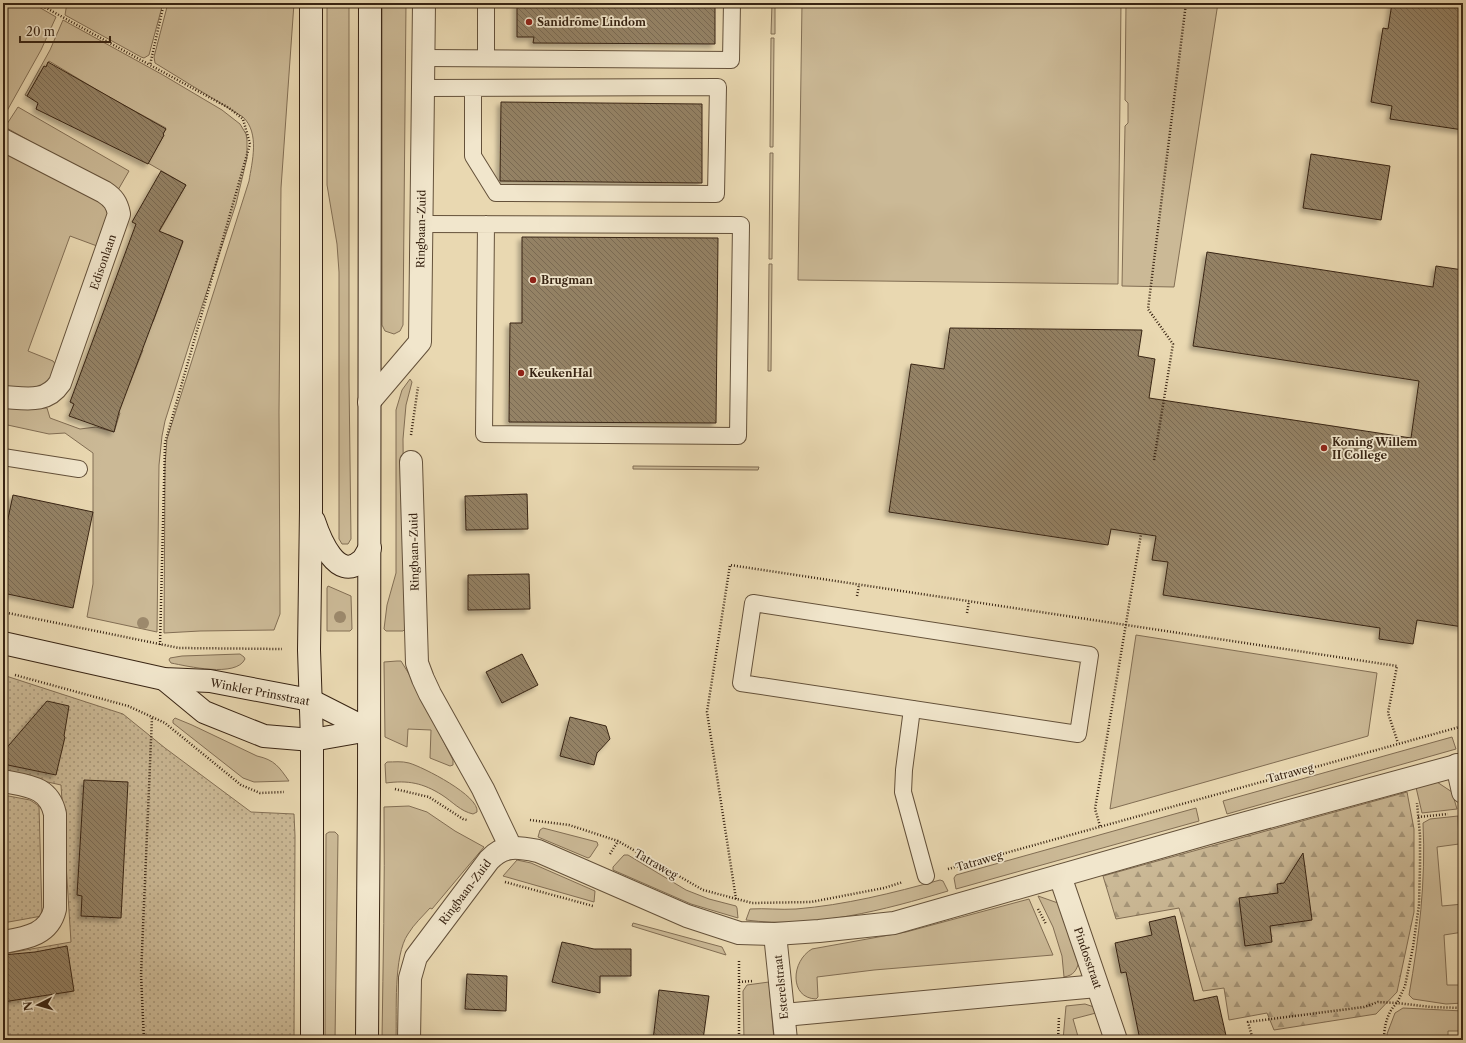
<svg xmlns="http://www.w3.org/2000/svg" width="1466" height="1043" font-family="'Libre Caslon Text',serif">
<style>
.green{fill:#cbb996;stroke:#826e54}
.forest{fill:url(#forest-firs);stroke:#826e54}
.park{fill:url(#park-dots);stroke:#826e54}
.building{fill:url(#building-back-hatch);stroke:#382413;filter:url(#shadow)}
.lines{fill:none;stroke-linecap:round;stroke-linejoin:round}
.lane-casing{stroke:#64513a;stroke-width:18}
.street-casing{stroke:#64513a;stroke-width:24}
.secondary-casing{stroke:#382413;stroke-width:24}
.path{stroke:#382413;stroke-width:2.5;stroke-dasharray:1 2;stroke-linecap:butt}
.lane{stroke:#f1e6cc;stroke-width:16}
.street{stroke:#f1e6cc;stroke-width:22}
.secondary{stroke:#f1e6cc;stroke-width:22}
.tree{fill:#9c896c}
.poi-dot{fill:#8f2418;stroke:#f1e6cc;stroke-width:1.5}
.labels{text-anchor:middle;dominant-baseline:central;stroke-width:3.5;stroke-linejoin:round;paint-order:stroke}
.poi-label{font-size:11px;font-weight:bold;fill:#382413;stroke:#f1e6cc;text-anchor:start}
.street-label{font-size:11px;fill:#382413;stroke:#f1e6cc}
</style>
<defs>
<pattern id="forest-firs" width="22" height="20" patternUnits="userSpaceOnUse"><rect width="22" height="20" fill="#cbb996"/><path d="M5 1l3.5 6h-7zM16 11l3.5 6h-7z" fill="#a69679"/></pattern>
<pattern id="park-dots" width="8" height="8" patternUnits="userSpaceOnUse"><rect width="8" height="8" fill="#cbb996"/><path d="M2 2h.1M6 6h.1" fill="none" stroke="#a69679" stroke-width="1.8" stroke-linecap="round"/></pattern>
<pattern id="building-back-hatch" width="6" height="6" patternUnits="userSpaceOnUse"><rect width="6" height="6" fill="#948265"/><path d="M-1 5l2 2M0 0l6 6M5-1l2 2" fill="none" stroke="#7a6a52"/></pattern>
<filter id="shadow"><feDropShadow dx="-3.5" dy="3.5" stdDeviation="2" flood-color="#0004"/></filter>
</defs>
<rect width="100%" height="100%" fill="#e9d8b1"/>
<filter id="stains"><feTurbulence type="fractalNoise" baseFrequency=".005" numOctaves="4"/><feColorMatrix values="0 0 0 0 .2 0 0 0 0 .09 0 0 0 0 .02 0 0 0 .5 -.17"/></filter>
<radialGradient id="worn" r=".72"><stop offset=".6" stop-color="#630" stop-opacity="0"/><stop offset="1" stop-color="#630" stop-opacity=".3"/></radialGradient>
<g class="green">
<path d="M 3,3 L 32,3 L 56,17 L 41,50 L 3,118 Z"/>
<path d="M 67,3 L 163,3 L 149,55 L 144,58 L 141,57 L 65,15 Z"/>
<path d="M 168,3 L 294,3 L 281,188 L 279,412 L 280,605 L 280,614 L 274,630 L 200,631 L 164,633 L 165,465 L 167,439 L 249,181 C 252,162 260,133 243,117 L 155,63 L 154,57 Z"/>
<path d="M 327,3 L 349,3 L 349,379 L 351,539 L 348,544 L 342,544 L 339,539 L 339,272 L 337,244 L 327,185 Z"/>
<path d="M 382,3 L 406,3 L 403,325 L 400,331 L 394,334 L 385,331 L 382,325 Z"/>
<path d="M 772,3 L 775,3 L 775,34 L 771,34 Z"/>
<path d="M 802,3 L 1121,3 L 1118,284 L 798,280 Z"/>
<path d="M 1126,3 L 1218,3 L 1174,287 L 1122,286 L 1125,126 L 1128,123 L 1128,103 L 1125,100 Z"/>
<path d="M 63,20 L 163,75 L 222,110 L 240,124 L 246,134 L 247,140 L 247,158 L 236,204 L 190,342 L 165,421 L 162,436 L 159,465 L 157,632 L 87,617 L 93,584 L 93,453 L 65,433 L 49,434 L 3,424 L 3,407 L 47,408 L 50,418 L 80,429 L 96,427 L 114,432 L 120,413 L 115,410 L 124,385 L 129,385 L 143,350 L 138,347 L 148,322 L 153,322 L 166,287 L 171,259 L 176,260 L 183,242 L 169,235 L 159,232 L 186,185 L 148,163 L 164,135 L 163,134 L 166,128 L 107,96 L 49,61 L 46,67 L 44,67 L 27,96 L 25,95 L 50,50 Z"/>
<path d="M 771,38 L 774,38 L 773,147 L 770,147 Z"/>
<path d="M 18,107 L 129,171 L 118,190 L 112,188 L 5,127 Z"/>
<path d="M 3,146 L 97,199 L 105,207 L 109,217 L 97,246 L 70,236 L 28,351 L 53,361 L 56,365 L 50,381 L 40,389 L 3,389 Z"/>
<path d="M 770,153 L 773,153 L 772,259 L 769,259 Z"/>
<path d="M 769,264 L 772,264 L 771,371 L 768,371 Z"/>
<path d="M 410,379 L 412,382 L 406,405 L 403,439 L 405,629 L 403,631 L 386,631 L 384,629 L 387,605 L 396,573 L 396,410 L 402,390 Z"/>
<path d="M 633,466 L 759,467 L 758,470 L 633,469 Z"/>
<path d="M 328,586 L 351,596 L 352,629 L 350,631 L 327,631 L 327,588 Z"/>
<path d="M 1136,635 L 1377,673 L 1368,736 L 1110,809 Z"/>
<path d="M 240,654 L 244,657 L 245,659 C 236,678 187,666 171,663 L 169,660 L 170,658 L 182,656 Z"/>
<path d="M 397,661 L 401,661 L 409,674 L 453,760 L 453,765 L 450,766 L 430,758 L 431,730 L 408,729 L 407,747 L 385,737 L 384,662 Z"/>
<path d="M 175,718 L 192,725 L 257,756 C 275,760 279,767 289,781 L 254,782 L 243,778 L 173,723 L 173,720 Z"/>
<path d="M 1452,737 L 1456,749 L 1227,814 L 1223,801 Z"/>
<path d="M 387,762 C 394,762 402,761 409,763 C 423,767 480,796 477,812 L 473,814 C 460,811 453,802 442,795 C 423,783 408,780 386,783 L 385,764 Z"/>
<path d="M 1437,782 L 1452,792 L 1457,809 L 1422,813 L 1415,783 Z"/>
<path d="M 409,806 L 427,812 L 455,831 L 484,847 L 432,909 L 430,908 C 423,916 414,924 408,934 C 393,956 397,1012 396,1040 L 382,1040 C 383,962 385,885 384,807 Z"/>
<path d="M 1196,808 L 1199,821 L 956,889 L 954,878 L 956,875 Z"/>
<path d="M 1458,816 L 1459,844 L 1437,847 L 1442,906 L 1463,904 L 1463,932 L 1444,935 L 1447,985 L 1463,985 L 1463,1003 L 1446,1004 L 1413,999 L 1409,995 C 1419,938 1426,881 1423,823 L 1430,819 Z"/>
<path d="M 543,828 L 597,842 L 598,845 L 590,857 L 588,858 L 538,837 L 540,830 Z"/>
<path d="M 329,832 L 335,832 L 338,835 L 335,1040 L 325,1040 L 326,834 Z"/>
<path d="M 624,855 L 628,855 L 686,890 L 709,899 L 736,906 L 737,908 L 738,918 L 691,904 L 613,870 L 613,867 Z"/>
<path d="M 517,860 L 531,863 L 595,891 L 594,902 L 503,876 Z"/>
<path d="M 940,880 L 943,881 L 948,891 C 884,910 814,929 746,920 L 750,909 C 765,908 780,910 796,909 C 845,905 893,893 940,880 Z"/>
<path d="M 1038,896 L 1058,903 L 1079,962 C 1076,971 1074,975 1064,977 L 1062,956 L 1053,927 Z"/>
<path d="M 1029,899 L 1053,955 L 874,970 L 817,977 L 818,997 L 816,999 C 789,998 791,961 812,949 L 906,932 Z"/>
<path d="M 633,923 L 722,947 L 726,955 L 632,926 Z"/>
<path d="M 769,982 L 774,1040 L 744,1040 L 743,991 L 747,985 Z"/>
<path d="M 1085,1004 L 1094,1007 L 1096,1013 L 1073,1019 L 1079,1040 L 1063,1040 L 1066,1006 Z"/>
<path d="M 1403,1008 L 1463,1011 L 1463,1031 L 1448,1031 L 1448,1040 L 1388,1040 L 1387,1034 L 1395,1013 Z"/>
</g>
<path class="forest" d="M 1407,792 L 1414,829 L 1414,912 L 1397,992 L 1376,1014 L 1274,1030 L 1267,1013 L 1229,1020 L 1224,988 L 1203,991 L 1179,908 L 1116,919 L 1103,876 Z"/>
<g class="park">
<path d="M 3,675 L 123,714 L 165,748 L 251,812 L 294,814 L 295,836 L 294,1040 L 3,1040 L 3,954 L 71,942 L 61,785 L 3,772 Z"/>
<path d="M 3,795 L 30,800 L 39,806 L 42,916 L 3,923 Z"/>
</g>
<g class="building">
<path d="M 517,3 L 715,3 L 715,44 L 533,43 L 534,37 L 517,37 Z"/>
<path d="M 1392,3 L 1463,3 L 1463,130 L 1390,119 L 1392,106 L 1371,102 L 1383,28 L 1388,29 Z"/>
<path d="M 48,62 L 166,129 L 163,134 L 164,135 L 148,164 L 36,109 L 38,103 L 27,96 L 44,66 L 46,67 Z"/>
<path d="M 501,102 L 702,104 L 702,183 L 500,181 Z"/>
<path d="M 1311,154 L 1390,166 L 1381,220 L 1303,208 Z"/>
<path d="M 161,171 L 186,185 L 159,231 L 183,241 L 119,412 L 114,432 L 69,416 L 74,404 L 70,402 L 136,224 L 132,222 Z"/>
<path d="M 522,237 L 718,238 L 716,423 L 509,422 L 510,323 L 522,323 Z"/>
<path d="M 1207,252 L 1433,287 L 1436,266 L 1463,270 L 1463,627 L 1417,620 L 1413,644 L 1379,639 L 1380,628 L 1163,595 L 1168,562 L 1152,560 L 1156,536 L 1111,529 L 1108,545 L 889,512 L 911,364 L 944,369 L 950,328 L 1142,330 L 1138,356 L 1155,359 L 1149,398 L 1411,438 L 1419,381 L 1193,346 Z"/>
<path d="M 527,494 L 528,529 L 466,530 L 465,496 Z"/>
<path d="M 13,495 L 93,512 L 73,608 L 3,593 L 3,542 Z"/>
<path d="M 529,574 L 530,609 L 468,610 L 468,575 Z"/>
<path d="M 522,654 L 538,685 L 502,703 L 486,672 Z"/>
<path d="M 47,701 L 69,706 L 64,736 L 65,737 L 56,775 L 3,764 L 3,752 Z"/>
<path d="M 570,717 L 606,726 L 610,739 L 597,753 L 594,765 L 560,756 Z"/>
<path d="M 84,780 L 128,782 L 121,918 L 81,916 L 82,896 L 77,895 Z"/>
<path d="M 1303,853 L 1312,920 L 1270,926 L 1272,942 L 1245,946 L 1239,898 L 1278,893 L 1277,884 L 1284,883 Z"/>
<path d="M 1175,916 L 1194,1001 L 1217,996 L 1227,1040 L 1140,1040 L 1126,972 L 1121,973 L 1115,943 L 1152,935 L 1149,922 Z"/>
<path d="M 562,942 L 594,949 L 631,949 L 631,976 L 600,976 L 600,993 L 552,982 Z"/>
<path d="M 67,946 L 74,991 L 3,1002 L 3,955 L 35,952 Z"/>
<path d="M 467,974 L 507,976 L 506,1011 L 465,1009 Z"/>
<path d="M 659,990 L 709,996 L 703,1040 L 653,1040 Z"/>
</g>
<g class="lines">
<defs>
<g id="lane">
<path d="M 424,58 L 731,60 L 732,3"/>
<path d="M 486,58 L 486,3"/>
<path d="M 423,88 L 718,87 L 716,194 L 496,193 L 473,156 L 473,88"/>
<path d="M 421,224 L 741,225 L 738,436 L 484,434 L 486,224"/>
<path d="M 3,457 L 79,469"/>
<path d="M 753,603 L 1090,655 L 1078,734 L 741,683 Z"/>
<path d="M 912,709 L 904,770 L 903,792 L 926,876"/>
</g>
<g id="street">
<path d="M 3,140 L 104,192 C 113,198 117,203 119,214 L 60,383 C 46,404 25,398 3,397"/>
<path d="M 369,402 L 420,342 L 424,3"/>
<path d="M 411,462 L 417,663 L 423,679 L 430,694 L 483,789 L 511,848"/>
<path d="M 1457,765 L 1463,792"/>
<path d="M 3,781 C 27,786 49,786 55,814 L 55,909 C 49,935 26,938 3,942"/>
<path d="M 1060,876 L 1116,1040"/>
<path d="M 775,934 L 786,1040"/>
<path d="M 784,1015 L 1097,986"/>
<path d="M 409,1040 L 410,978 L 416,957 L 489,860 C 504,844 518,847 538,851 L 687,916 L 739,933 L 775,934 L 819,931 L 894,923 L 1213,832 L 1463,764"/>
</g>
<g id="secondary">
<path d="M 311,3 L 311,510 L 309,650 L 312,740 L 312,1040"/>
<path d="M 314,521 C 320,539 337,582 361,561 C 365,558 367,552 370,548"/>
<path d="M 3,643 L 164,679 L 210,681 L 310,700 L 369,730"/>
<path d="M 164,679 L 204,712 L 264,736 L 312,740 L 369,730"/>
<path d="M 367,1040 L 369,790 L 370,3"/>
</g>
</defs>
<use href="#lane" class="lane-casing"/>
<use href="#street" class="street-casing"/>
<use href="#secondary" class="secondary-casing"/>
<g class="path">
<path d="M 37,3 L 150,65"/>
<path d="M 411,435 L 418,387"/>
<path d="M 1154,460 L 1173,344 L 1148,309 L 1186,3"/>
<path d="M 857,596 L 859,585"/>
<path d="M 3,612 L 179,648 L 282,649"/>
<path d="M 967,613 L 969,601"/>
<path d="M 160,645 L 165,443 L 250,144 L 243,119 L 229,108 L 150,65 L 164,3"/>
<path d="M 15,675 L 128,706 L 165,723 L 241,785 L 260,793 L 284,792"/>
<path d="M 395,789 L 429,797 L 463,819 L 467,820"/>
<path d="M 1418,817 L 1448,814"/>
<path d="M 530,820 L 569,825 L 618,841 L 703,890 L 752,903 L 811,902 L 884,888 L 903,882"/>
<path d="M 1100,826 L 1095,809 L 1141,534"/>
<path d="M 610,854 L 618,841"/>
<path d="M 948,869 L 1463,726"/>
<path d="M 505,882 L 593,906"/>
<path d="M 736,899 L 707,712 L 730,565 L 1397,666 L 1388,713 L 1398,743"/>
<path d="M 1038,909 L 1046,924"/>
<path d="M 739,961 L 739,1040"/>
<path d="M 739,982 L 753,981"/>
<path d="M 144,1040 L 141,975 L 152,717"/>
<path d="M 1058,1040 L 1059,1017"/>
<path d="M 1253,1040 L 1248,1022 L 1364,1007 L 1378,1002 L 1397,1003 L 1405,986 L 1413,947 L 1419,905 L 1420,865 L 1420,835 L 1417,803"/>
<path d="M 1384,1040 C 1384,1027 1387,1012 1397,1003 L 1431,1007 L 1463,1008"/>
</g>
<use href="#lane" class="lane"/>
<use href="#street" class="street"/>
<use href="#secondary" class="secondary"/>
</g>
<g class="tree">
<circle cx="340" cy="617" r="6"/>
<circle cx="143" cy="623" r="6"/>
</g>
<g class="poi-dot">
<circle cx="529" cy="22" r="4"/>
<circle cx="533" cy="280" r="4"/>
<circle cx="521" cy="373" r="4"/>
<circle cx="1324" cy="448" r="4"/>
</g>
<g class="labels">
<g class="poi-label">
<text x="537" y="22">Sanidrõme Lindom</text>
<text x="541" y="280">Brugman</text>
<text x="529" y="373">KeukenHal</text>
<text x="1332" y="442">Koning Willem<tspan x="1332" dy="13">II College</tspan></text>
</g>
<g class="street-label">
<text transform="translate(421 229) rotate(-89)">Ringbaan-Zuid</text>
<text transform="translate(103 262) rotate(-71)">Edisonlaan</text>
<text transform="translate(414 552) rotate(-91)">Ringbaan-Zuid</text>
<text transform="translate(260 692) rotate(11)">Winkler Prinsstraat</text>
<text transform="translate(1290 773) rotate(-15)">Tatraweg</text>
<text transform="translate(979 861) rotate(-16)">Tatraweg</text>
<text transform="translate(656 864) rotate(30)">Tatraweg</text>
<text transform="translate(465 892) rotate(-53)">Ringbaan-Zuid</text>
<text transform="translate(1088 958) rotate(71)">Pindosstraat</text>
<text transform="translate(781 987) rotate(-96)">Esterelstraat</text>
</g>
</g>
<rect width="1466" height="1043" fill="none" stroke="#e9d8b1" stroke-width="16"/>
<rect x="4" y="4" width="1458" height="1035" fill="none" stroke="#382413" stroke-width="2"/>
<rect x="8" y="8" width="1450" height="1027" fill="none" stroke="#382413"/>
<g transform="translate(38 1005) rotate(264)" stroke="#f1e6cc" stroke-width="3" paint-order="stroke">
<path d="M0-3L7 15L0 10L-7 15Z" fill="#382413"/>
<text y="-6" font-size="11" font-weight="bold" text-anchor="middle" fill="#382413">N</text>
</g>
<path d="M20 36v6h90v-6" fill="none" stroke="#382413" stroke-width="2"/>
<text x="26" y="36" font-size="12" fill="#382413" stroke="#f1e6cc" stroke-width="3" paint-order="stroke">20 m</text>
<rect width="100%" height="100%" filter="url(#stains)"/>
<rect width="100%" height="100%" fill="url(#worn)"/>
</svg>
